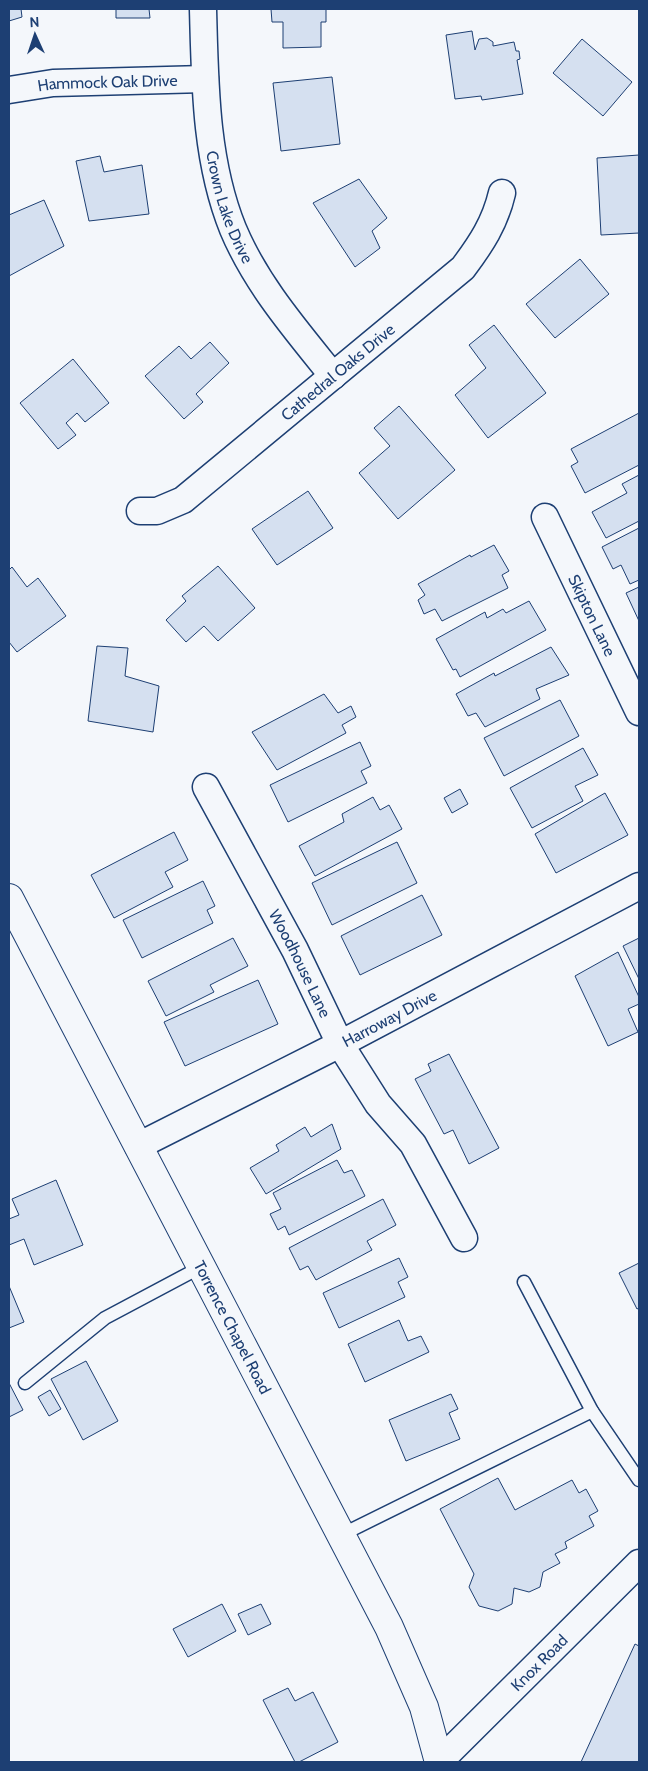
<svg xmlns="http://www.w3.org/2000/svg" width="648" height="1771" font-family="Cabin,sans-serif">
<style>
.building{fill:#d5e0f0;stroke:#1d3f73}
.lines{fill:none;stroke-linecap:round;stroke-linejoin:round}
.lane-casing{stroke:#1d3f73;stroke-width:15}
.street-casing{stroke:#1d3f73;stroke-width:29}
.secondary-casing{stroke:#1d3f73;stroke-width:30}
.lane{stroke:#f4f7fb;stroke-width:12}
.street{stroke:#f4f7fb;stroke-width:26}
.secondary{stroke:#f4f7fb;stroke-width:28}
.labels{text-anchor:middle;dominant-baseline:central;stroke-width:4;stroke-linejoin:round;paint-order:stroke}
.street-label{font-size:16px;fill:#1d3f73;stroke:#f4f7fb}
</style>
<rect width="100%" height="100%" fill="#f4f7fb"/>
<g class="building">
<path d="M 9,9 L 21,9 L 22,17 L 9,21 Z"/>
<path d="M 116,9 L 149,9 L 150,18 L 116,18 Z"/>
<path d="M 271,9 L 326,9 L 326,22 L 321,22 L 321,47 L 283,48 L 283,22 L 272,22 Z"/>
<path d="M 472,31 L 475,50 L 479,39 L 487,38 L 493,42 L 493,46 L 514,42 L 516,51 L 519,51 L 520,59 L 517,60 L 523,94 L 482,100 L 481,96 L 455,99 L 446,35 Z"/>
<path d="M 582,39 L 632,82 L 603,116 L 553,73 Z"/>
<path d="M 332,77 L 340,144 L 281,151 L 273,83 Z"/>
<path d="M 639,155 L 639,233 L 601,235 L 597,158 Z"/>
<path d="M 100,156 L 104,172 L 142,165 L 149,214 L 89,221 L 76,161 Z"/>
<path d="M 359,179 L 387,218 L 372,231 L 380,248 L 355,267 L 313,203 Z"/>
<path d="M 44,200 L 64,246 L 9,276 L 9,215 Z"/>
<path d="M 580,259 L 609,294 L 555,338 L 526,304 Z"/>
<path d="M 494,325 L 546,393 L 488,438 L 455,395 L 486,368 L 469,345 Z"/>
<path d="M 210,342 L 229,363 L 196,394 L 203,402 L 184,419 L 145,376 L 179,346 L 191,359 Z"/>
<path d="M 73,359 L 109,403 L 85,422 L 77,413 L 66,423 L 76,435 L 58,449 L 20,403 Z"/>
<path d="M 399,406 L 455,470 L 398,519 L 359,473 L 390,446 L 374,428 Z"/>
<path d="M 639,413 L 639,465 L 585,493 L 571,466 L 578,462 L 571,449 Z"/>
<path d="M 639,475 L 639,521 L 606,538 L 592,512 L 627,493 L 622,484 Z"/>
<path d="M 308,491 L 333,528 L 277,565 L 252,529 Z"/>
<path d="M 639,528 L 639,580 L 630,584 L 621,565 L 613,569 L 602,547 Z"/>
<path d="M 494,545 L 509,571 L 502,575 L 508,588 L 442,621 L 435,609 L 424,614 L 418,600 L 425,595 L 418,584 L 470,555 L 471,557 Z"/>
<path d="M 218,566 L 255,608 L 218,641 L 204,626 L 186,642 L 166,620 L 186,601 L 182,596 Z"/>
<path d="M 12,567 L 27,587 L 38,578 L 66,616 L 17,652 L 9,642 L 9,570 Z"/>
<path d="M 639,587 L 639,621 L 626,593 Z"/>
<path d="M 529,601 L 546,630 L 460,677 L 456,669 L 453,670 L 436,639 L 485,612 L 487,618 L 503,609 L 506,613 Z"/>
<path d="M 97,646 L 128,648 L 125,676 L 159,686 L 153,732 L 88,721 Z"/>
<path d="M 551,647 L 569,675 L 536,689 L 540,699 L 485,727 L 476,713 L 468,716 L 456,694 L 494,673 L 495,676 Z"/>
<path d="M 324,694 L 338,713 L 351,706 L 356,717 L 342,725 L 346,733 L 277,770 L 252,732 Z"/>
<path d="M 560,700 L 579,736 L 504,776 L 484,738 Z"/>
<path d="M 360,742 L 371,766 L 361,771 L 367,783 L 288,822 L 270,785 Z"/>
<path d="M 583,748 L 598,775 L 575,786 L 583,801 L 532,828 L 510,788 Z"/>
<path d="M 460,789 L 468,804 L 452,813 L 444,798 Z"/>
<path d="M 605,793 L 628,835 L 556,873 L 535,834 Z"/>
<path d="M 373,797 L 380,810 L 389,805 L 402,829 L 315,876 L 299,846 L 344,822 L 342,814 Z"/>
<path d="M 174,832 L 188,860 L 165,872 L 173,887 L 114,918 L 91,875 Z"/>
<path d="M 397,842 L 417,883 L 332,925 L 312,883 Z"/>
<path d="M 203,881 L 215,906 L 207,910 L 213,923 L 142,958 L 123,920 Z"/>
<path d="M 422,895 L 442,935 L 360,975 L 341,936 Z"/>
<path d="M 233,938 L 248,966 L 210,985 L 214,992 L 166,1016 L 148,981 Z"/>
<path d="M 639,938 L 639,979 L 623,946 Z"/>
<path d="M 618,952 L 639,997 L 639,1004 L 628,1009 L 638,1032 L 608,1046 L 575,976 Z"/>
<path d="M 258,980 L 278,1024 L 185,1066 L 164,1022 Z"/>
<path d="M 449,1054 L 499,1148 L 469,1164 L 453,1130 L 444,1134 L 415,1079 L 431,1071 L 428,1064 Z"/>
<path d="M 332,1124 L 341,1149 L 266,1194 L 250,1168 L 279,1151 L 276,1145 L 305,1127 L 311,1137 Z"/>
<path d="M 337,1160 L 344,1173 L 352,1170 L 365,1196 L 289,1235 L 285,1226 L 278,1230 L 270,1214 L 281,1209 L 273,1193 Z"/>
<path d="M 56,1180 L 83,1245 L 34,1265 L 24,1239 L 9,1245 L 9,1219 L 19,1215 L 12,1199 Z"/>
<path d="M 383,1199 L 396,1225 L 367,1241 L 372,1250 L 316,1280 L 308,1266 L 300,1270 L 289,1248 Z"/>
<path d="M 399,1258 L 408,1277 L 398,1282 L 405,1297 L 339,1328 L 323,1293 Z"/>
<path d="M 639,1263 L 639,1308 L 637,1309 L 619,1273 Z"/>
<path d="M 9,1286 L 24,1322 L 9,1328 Z"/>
<path d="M 399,1320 L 408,1341 L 421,1336 L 429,1352 L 365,1382 L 348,1344 Z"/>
<path d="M 86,1361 L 118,1421 L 83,1440 L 51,1379 Z"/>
<path d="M 9,1383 L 23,1410 L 9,1417 Z"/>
<path d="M 50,1390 L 61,1409 L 49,1416 L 38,1397 Z"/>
<path d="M 451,1394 L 458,1409 L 449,1413 L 460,1439 L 406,1461 L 389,1420 Z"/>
<path d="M 498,1478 L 515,1510 L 572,1480 L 579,1493 L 586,1489 L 598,1511 L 589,1516 L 594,1526 L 565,1542 L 567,1548 L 555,1554 L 560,1563 L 543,1572 L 540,1587 L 529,1592 L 514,1588 L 512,1604 L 498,1611 L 479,1606 L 469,1587 L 474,1574 L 440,1509 Z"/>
<path d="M 222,1604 L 236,1631 L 188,1657 L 173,1629 Z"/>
<path d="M 261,1604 L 271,1624 L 248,1635 L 238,1614 Z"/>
<path d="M 635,1644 L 639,1646 L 639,1762 L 581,1762 Z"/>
<path d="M 288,1688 L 295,1701 L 313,1692 L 338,1742 L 299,1762 L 295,1762 L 263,1700 Z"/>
</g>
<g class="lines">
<defs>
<g id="lane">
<path d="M 524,1282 L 592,1411 L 639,1480"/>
<path d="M 25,1383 L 105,1318 L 201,1267"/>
<path d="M 341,1535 L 592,1411"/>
</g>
<g id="street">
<path id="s1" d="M 203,9 C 205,82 205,160 233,229 C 256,284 296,330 333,376"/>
<path id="s2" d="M 9,90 L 53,83 L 205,79"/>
<path id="s3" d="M 140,511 L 157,511 L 183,500 L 463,268 C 481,244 495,223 502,193"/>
<path id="s4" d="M 545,517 L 639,712"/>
<path id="s5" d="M 206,787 L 295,950 L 340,1044 L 378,1104 L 413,1144 L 464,1238"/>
<path id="s6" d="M 138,1146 L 340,1044 L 639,886"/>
<path id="s7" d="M 439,1762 L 639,1563"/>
</g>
<g id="secondary">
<path id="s8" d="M 9,898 L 389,1627 L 424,1707 L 439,1762"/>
</g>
</defs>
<use href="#lane" class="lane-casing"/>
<use href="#street" class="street-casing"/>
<use href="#secondary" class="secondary-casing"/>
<use href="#lane" class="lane"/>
<use href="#street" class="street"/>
<use href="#secondary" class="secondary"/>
</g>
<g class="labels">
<g class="street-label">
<text stroke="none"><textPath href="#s2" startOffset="99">Hammock Oak Drive</textPath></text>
<text stroke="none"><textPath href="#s1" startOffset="201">Crown Lake Drive</textPath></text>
<text stroke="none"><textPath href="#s3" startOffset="246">Cathedral Oaks Drive</textPath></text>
<text stroke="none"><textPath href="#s4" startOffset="109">Skipton Lane</textPath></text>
<text stroke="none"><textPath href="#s5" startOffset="200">Woodhouse Lane</textPath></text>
<text stroke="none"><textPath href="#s6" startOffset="282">Harroway Drive</textPath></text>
<text stroke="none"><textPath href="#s8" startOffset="484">Torrence Chapel Road</textPath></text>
<text stroke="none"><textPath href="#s7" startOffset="141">Knox Road</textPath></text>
</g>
</g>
<rect width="648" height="1771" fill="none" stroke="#1d3f73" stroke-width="20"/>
<g transform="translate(35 35) rotate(357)" stroke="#f4f7fb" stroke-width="4" paint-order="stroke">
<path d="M0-4L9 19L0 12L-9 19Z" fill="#1d3f73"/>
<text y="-8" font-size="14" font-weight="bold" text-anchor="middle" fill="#1d3f73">N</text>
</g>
</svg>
